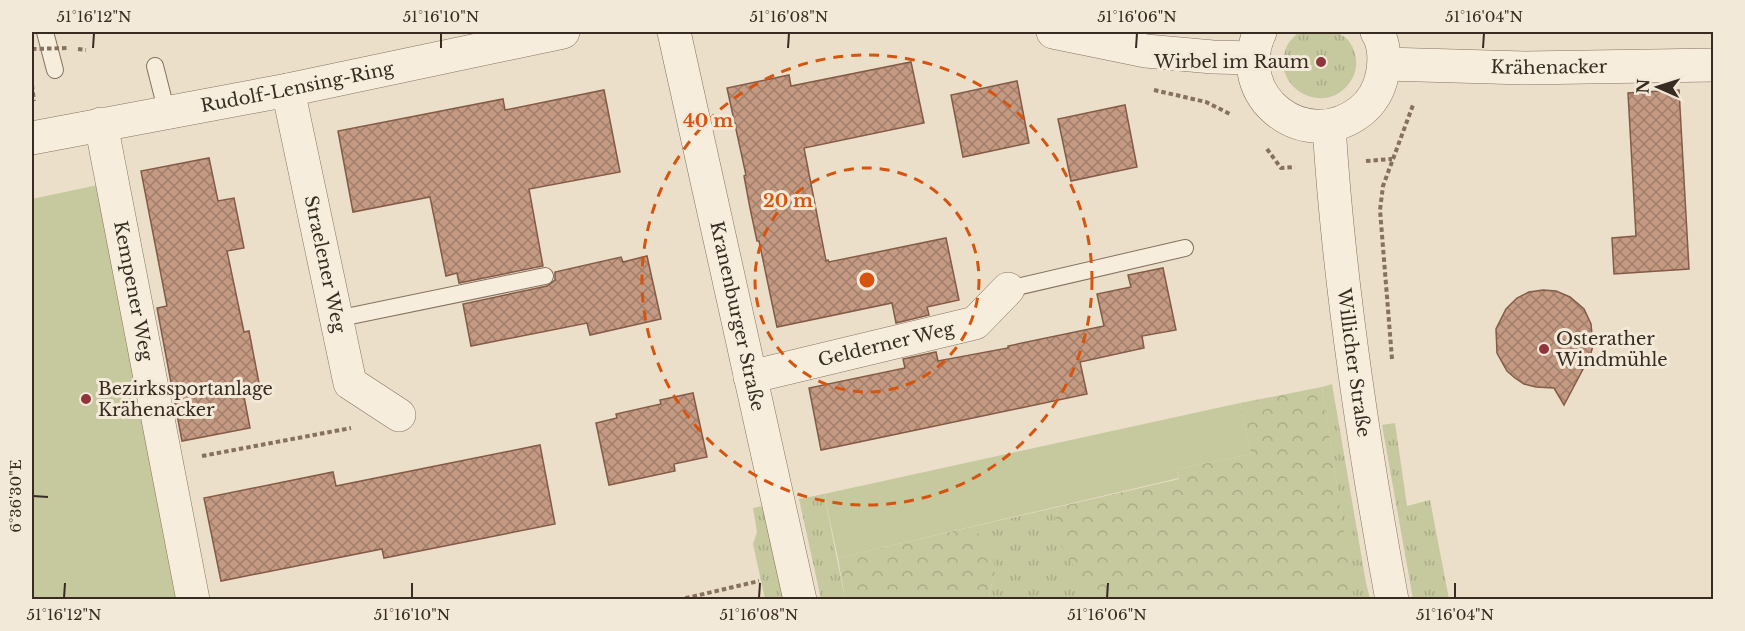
<svg xmlns="http://www.w3.org/2000/svg" width="1745" height="631" font-family="'Libre Baskerville',serif">
<style>
.grass{fill:url(#grass-tufts)}
.forest{fill:url(#forest-crowns)}
.garden{fill:#c6c89e}
.building{fill:url(#building-cross-hatch);stroke:#835b47;stroke-width:1.5}
.lines{fill:none;stroke-linecap:round;stroke-linejoin:round}
.lane-casing{stroke:#86715f;stroke-width:18}
.street-casing{stroke:#86715f;stroke-width:34}
.path{stroke:#86715f;stroke-width:4;stroke-dasharray:4.5 3;stroke-linecap:butt}
.lane{stroke:#f6eddc;stroke-width:16}
.street{stroke:#f6eddc;stroke-width:33}
.path-bridge{stroke:#86715f;stroke-width:4;stroke-dasharray:4.5 3;stroke-linecap:butt}
.ticks{fill:none;stroke:#382b21;stroke-width:2}
.ring{fill:none;stroke:#d6540e;stroke-width:3;stroke-dasharray:10 8}
.poi-dot{fill:#8f353b;stroke:#f3e9d8;stroke-width:2}
.labels{text-anchor:middle;dominant-baseline:central;stroke-width:6;stroke-linejoin:round;paint-order:stroke}
.poi-label{font-size:18px;fill:#382b21;stroke:#f3e9d8;text-anchor:start}
.street-label{font-size:18px;fill:#382b21;stroke:#f3e9d8}
.centre{fill:#d6540e;stroke:#f3e9d8;stroke-width:3}
.ring-label{font-size:18px;text-anchor:middle;font-weight:bold;fill:#d6540e;stroke:#f3e9d8;stroke-width:6;stroke-linejoin:round;paint-order:stroke}
.neatline{fill:none;stroke:#382b21;stroke-width:2}
.ticks-label{font-size:15px;text-anchor:middle;fill:#382b21}
</style>
<defs>
<pattern id="grass-tufts" width="24" height="20" patternUnits="userSpaceOnUse" patternTransform="scale(1.5)"><rect width="24" height="20" fill="#c6c89e"/><path d="M3 7l-1-3M5 7V3M7 7l1-3M15 17l-1-3M17 17v-4M19 17l1-3" fill="none" stroke="#abac88"/></pattern>
<pattern id="forest-crowns" width="20" height="18" patternUnits="userSpaceOnUse" patternTransform="scale(1.5)"><rect width="20" height="18" fill="#c6c89e"/><path d="M2 6a3 3 0 1 1 6 0M12 15a3 3 0 1 1 6 0" fill="none" stroke="#abac88"/></pattern>
<pattern id="building-cross-hatch" width="8" height="8" patternUnits="userSpaceOnUse" patternTransform="scale(1.5)"><rect width="8" height="8" fill="#c59a82"/><path d="M0 0l8 8M0 8l8-8" fill="none" stroke="#a17e6a"/></pattern>
</defs>
<rect width="100%" height="100%" fill="#ebdfc9"/>
<g class="grass">
<path d="M 1299,32 C 1319,31 1342,26 1352,46 C 1357,56 1358,67 1353,77 C 1330,122 1267,88 1287,46 C 1289,41 1295,36 1299,32 Z"/>
<path d="M 1332,384 L 1366,583 L 1370,599 L 1354,599 L 1353,595 L 1322,387 Z"/>
<path d="M 1395,423 L 1407,506 L 1430,500 L 1449,599 L 1413,599 L 1382,425 Z"/>
<path d="M 824,494 L 845,599 L 821,599 L 799,499 Z"/>
<path d="M 763,506 L 784,599 L 765,599 L 753,544 L 757,532 L 753,508 Z"/>
<path d="M 1058,507 L 1054,524 L 1092,596 L 1100,599 L 990,599 L 989,595 L 996,569 L 971,527 Z"/>
</g>
<g class="forest">
<path d="M 1322,387 L 1354,599 L 1100,599 L 1092,596 L 1061,546 L 1054,524 L 1058,507 L 1179,479 L 1178,469 L 1251,454 L 1240,403 Z"/>
<path d="M 971,527 L 986,540 L 996,569 L 989,594 L 990,599 L 845,599 L 838,558 Z"/>
</g>
<g class="garden">
<path d="M 98,185 L 181,599 L 32,599 L 32,199 Z"/>
<path d="M 1240,403 L 1251,454 L 1178,469 L 1179,478 L 838,558 L 824,494 Z"/>
</g>
<g class="building">
<path d="M 911,62 L 924,123 L 804,148 L 826,261 L 828,260 L 829,262 L 946,238 L 959,300 L 927,307 L 929,315 L 896,323 L 892,303 L 777,327 L 759,241 L 757,241 L 750,208 L 744,176 L 746,175 L 727,88 L 789,75 L 791,86 Z"/>
<path d="M 1017,81 L 1029,143 L 963,157 L 951,95 Z"/>
<path d="M 604,90 L 620,172 L 529,189 L 543,266 L 459,283 L 457,273 L 446,276 L 430,197 L 353,212 L 338,131 L 503,99 L 505,110 Z"/>
<path d="M 1679,90 L 1689,269 L 1614,274 L 1612,238 L 1636,236 L 1628,93 Z"/>
<path d="M 1125,105 L 1137,167 L 1071,181 L 1058,119 Z"/>
<path d="M 209,158 L 218,201 L 234,198 L 244,248 L 227,251 L 244,332 L 249,331 L 259,383 L 242,386 L 250,428 L 182,441 L 157,308 L 167,306 L 141,171 Z"/>
<path d="M 647,256 L 661,319 L 590,335 L 587,323 L 471,346 L 463,304 L 547,286 L 555,280 L 555,272 L 621,257 L 623,262 Z"/>
<path d="M 1163,268 L 1176,330 L 1142,336 L 1144,348 L 1080,362 L 1087,394 L 821,450 L 809,388 L 905,368 L 903,359 L 936,352 L 938,361 L 1008,348 L 1008,346 L 1104,326 L 1097,294 L 1131,287 L 1128,275 Z"/>
<path d="M 1543,290 L 1556,291 L 1570,297 L 1584,309 L 1591,324 L 1593,346 L 1590,356 L 1564,405 L 1554,388 L 1536,387 L 1524,384 L 1515,378 L 1507,371 L 1497,353 L 1496,329 L 1506,309 L 1517,298 L 1529,292 Z"/>
<path d="M 693,393 L 707,457 L 674,464 L 675,471 L 609,485 L 596,423 L 617,418 L 616,414 L 661,404 L 660,400 Z"/>
<path d="M 540,445 L 555,524 L 384,558 L 382,549 L 221,581 L 204,498 L 333,472 L 336,486 Z"/>
</g>
<g class="lines">
<defs>
<g id="lane">
<path d="M 45,32 L 55,70"/>
<path d="M 155,66 L 167,113"/>
<path d="M 1008,289 L 1185,248"/>
<path d="M 336,319 L 545,276"/>
</g>
<g id="street">
<path id="s1" d="M 674,32 L 800,600"/>
<path d="M 1053,32 L 1146,51 L 1213,57 L 1253,58"/>
<path d="M 1260,32 C 1230,96 1305,155 1361,111 C 1372,102 1379,90 1382,76 C 1385,62 1385,44 1377,32"/>
<path id="s2" d="M 1385,64 L 1525,68 L 1714,65"/>
<path id="s3" d="M 288,90 L 350,383 L 399,415"/>
<path id="s4" d="M 101,124 L 193,600"/>
<path id="s5" d="M 1329,126 C 1339,285 1363,443 1392,600"/>
<path id="s6" d="M 32,138 L 288,90 L 563,32"/>
<path id="s7" d="M 750,377 L 975,323 L 1008,289"/>
</g>
</defs>
<use href="#lane" class="lane-casing"/>
<use href="#street" class="street-casing"/>
<g class="path">
<path d="M 78,49 L 86,50"/>
<path d="M 32,85 L 34,101"/>
<path d="M 1154,90 L 1206,102 L 1232,115"/>
<path d="M 1267,149 L 1281,168 L 1295,167"/>
<path d="M 1366,161 L 1392,159"/>
<path d="M 1392,359 L 1380,210 L 1383,186 L 1413,105"/>
<path d="M 202,456 L 351,428"/>
<path d="M 678,600 L 759,581"/>
</g>
<use href="#lane" class="lane"/>
<use href="#street" class="street"/>
<path class="path-bridge" d="M 32,49 L 68,48"/>
</g>
<path class="ticks" d="M 93,48 L 94,33M 441,48 L 441,33M 788,48 L 789,33M 1136,48 L 1137,33M 1483,48 L 1484,33M 33,496 L 48,497M 64,598 L 65,583M 412,598 L 412,583M 759,598 L 760,583M 1107,598 L 1108,583M 1455,598 L 1455,583"/>
<g class="ring">
<circle cx="867" cy="280" r="112"/>
<circle cx="867" cy="280" r="225"/>
</g>
<g class="poi-dot">
<circle cx="1321" cy="62" r="6"/>
<circle cx="1544" cy="349" r="6"/>
<circle cx="86" cy="399" r="6"/>
</g>
<g class="labels">
<g class="poi-label">
<text x="1309" y="62" text-anchor="end">Wirbel im Raum</text>
<text x="1556" y="339">Osterather<tspan x="1556" dy="21">Windmühle</tspan></text>
<text x="98" y="389">Bezirkssportanlage<tspan x="98" dy="21">Krähenacker</tspan></text>
</g>
<g class="street-label">
<text stroke="none"><textPath href="#s2" startOffset="164">Krähenacker</textPath></text>
<text stroke="none"><textPath href="#s6" startOffset="270">Rudolf-Lensing-Ring</textPath></text>
<text stroke="none"><textPath href="#s3" startOffset="178">Straelener Weg</textPath></text>
<text stroke="none"><textPath href="#s4" startOffset="170">Kempener Weg</textPath></text>
<text stroke="none"><textPath href="#s1" startOffset="291">Kranenburger Straße</textPath></text>
<text stroke="none"><textPath href="#s7" startOffset="140">Gelderner Weg</textPath></text>
<text stroke="none"><textPath href="#s5" startOffset="238">Willicher Straße</textPath></text>
</g>
</g>
<circle cx="867" cy="280" r="9" class="centre"/>
<g class="ring-label">
<text x="708" y="127">40 m</text>
<text x="788" y="207">20 m</text>
</g>
<rect width="1745" height="631" fill="none" stroke="#f3e9d8" stroke-width="66"/>
<g transform="translate(1658 87) rotate(273)" stroke="#f3e9d8" stroke-width="4.5" paint-order="stroke">
<path d="M0-4.5L10 22L0 15L-10 22Z" fill="#382b21"/>
<text y="-9" font-size="16" font-weight="bold" text-anchor="middle" fill="#382b21">N</text>
</g>
<rect x="33" y="33" width="1679" height="565" class="neatline"/>
<g class="ticks-label">
<text x="94" y="22">51°16'12"N</text>
<text x="441" y="22">51°16'10"N</text>
<text x="789" y="22">51°16'08"N</text>
<text x="1137" y="22">51°16'06"N</text>
<text x="1484" y="22">51°16'04"N</text>
<text transform="translate(16 496) rotate(-90)" y="5">6°36'30"E</text>
<text x="64" y="620">51°16'12"N</text>
<text x="412" y="620">51°16'10"N</text>
<text x="759" y="620">51°16'08"N</text>
<text x="1107" y="620">51°16'06"N</text>
<text x="1455" y="620">51°16'04"N</text>
</g>
</svg>
